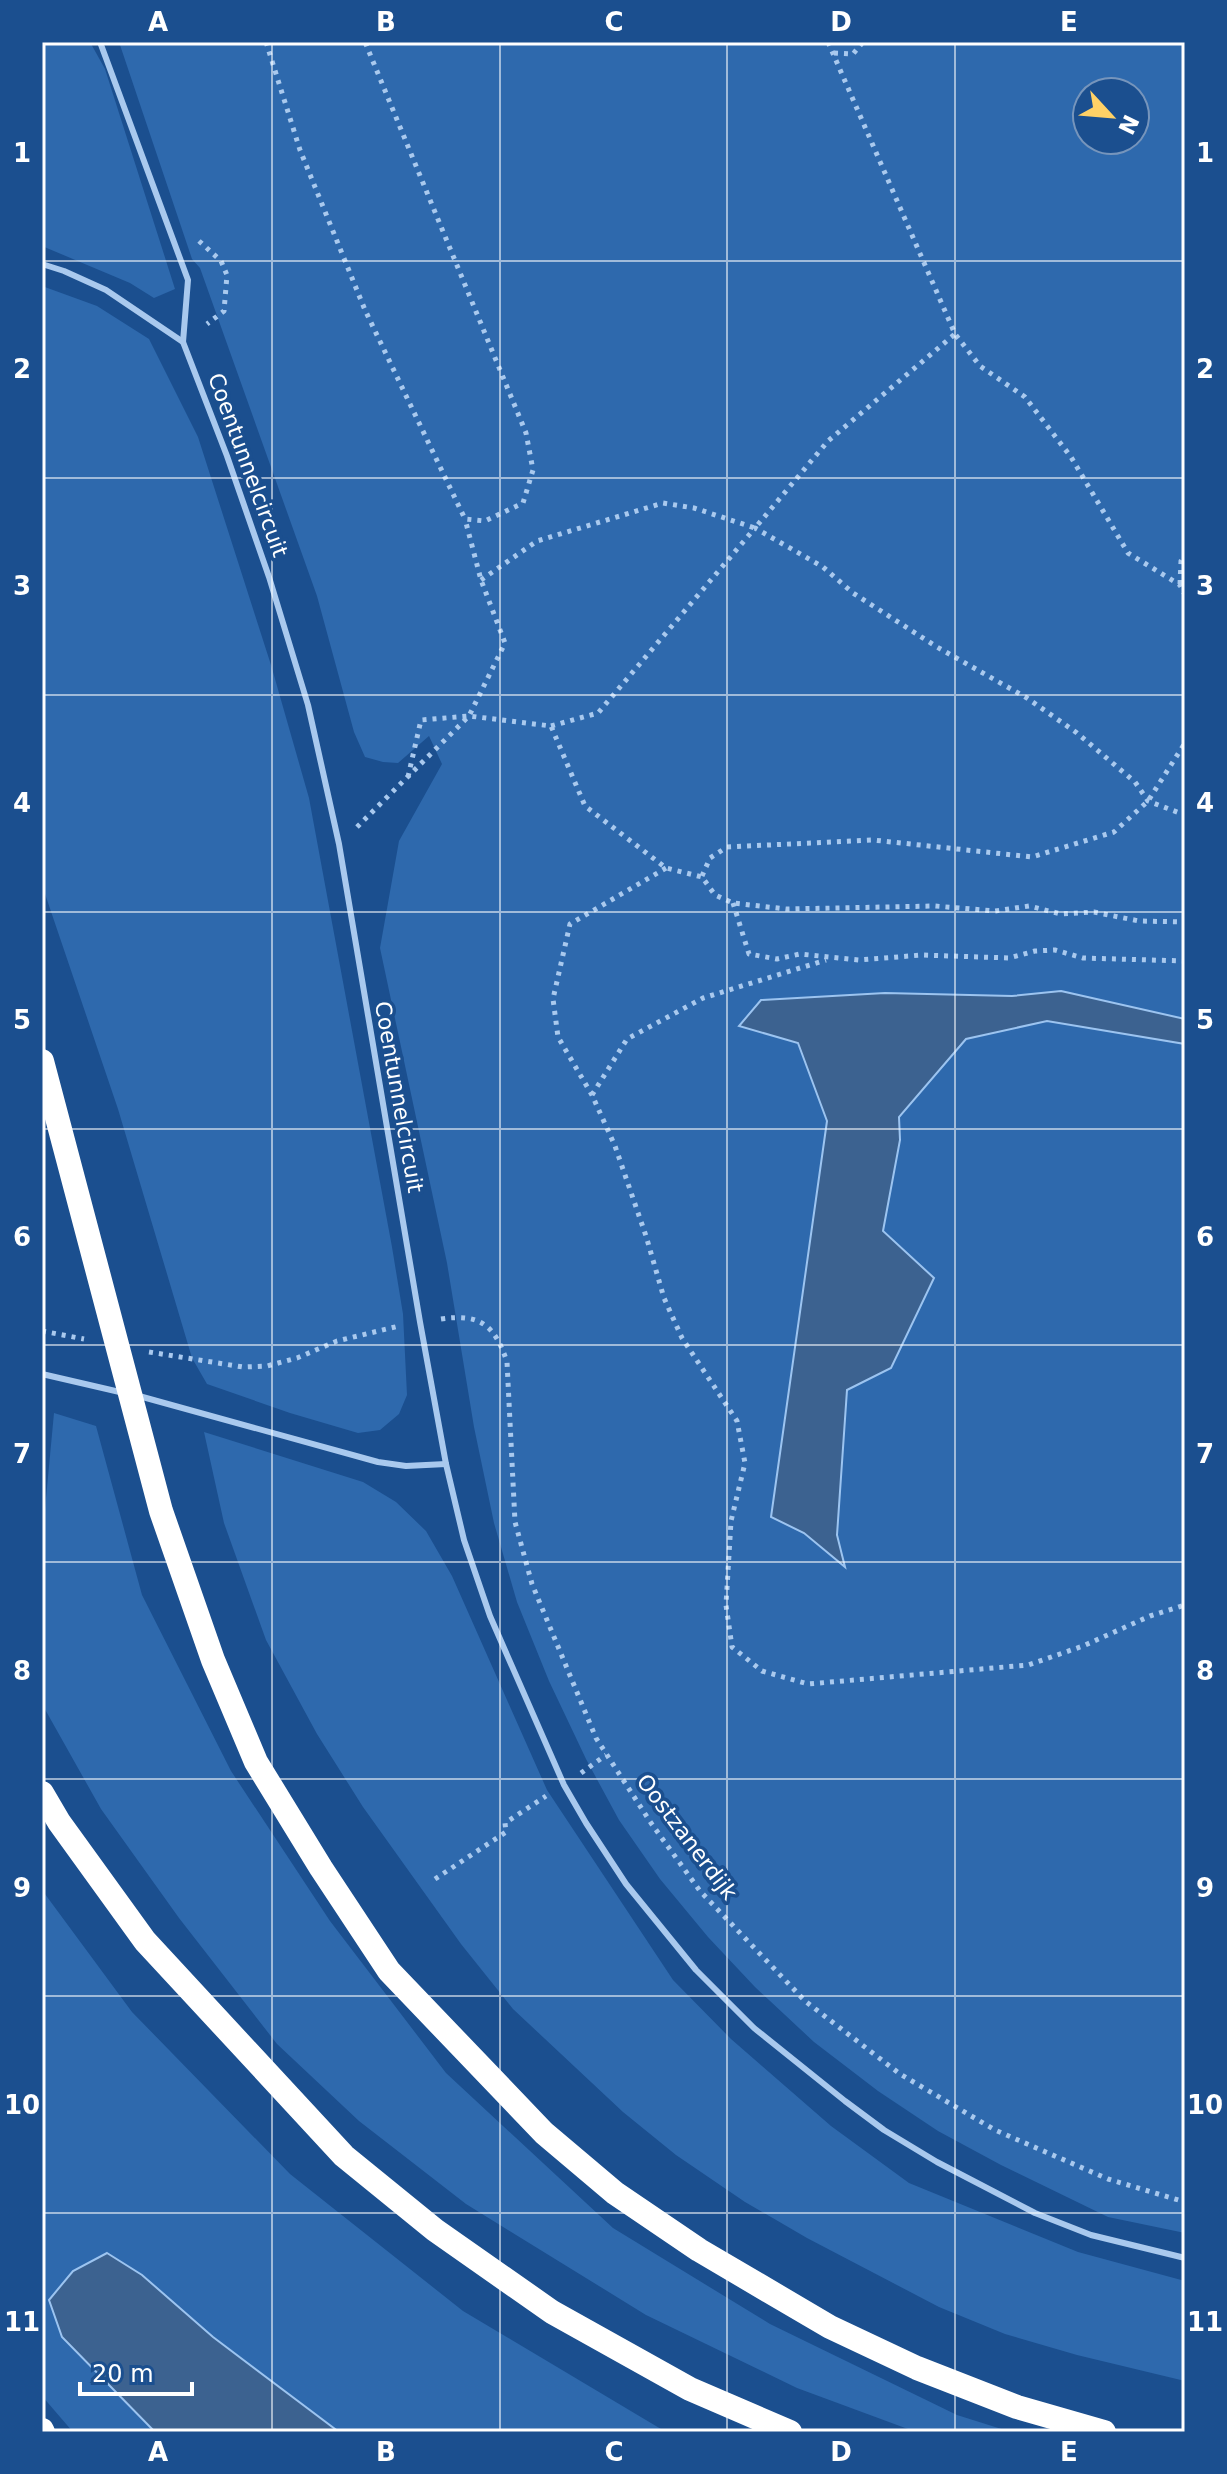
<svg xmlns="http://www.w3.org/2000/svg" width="1227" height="2474" font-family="'DejaVu Sans',sans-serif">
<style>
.green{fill:#2e69ad;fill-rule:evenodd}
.water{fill:#3c6290;stroke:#9cc4f0;stroke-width:2}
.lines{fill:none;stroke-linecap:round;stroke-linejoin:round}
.path{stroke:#a9c9ee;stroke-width:5;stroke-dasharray:4 6;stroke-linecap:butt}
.service{stroke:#a9c9ee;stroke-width:6}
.motorway{stroke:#fff;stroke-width:24}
.grid{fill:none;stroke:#fff;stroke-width:2;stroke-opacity:0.55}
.labels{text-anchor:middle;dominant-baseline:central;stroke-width:7;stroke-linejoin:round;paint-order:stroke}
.street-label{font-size:22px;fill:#fff;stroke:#1b4f8f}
.neatline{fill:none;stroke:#fff;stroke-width:3}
.grid-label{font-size:26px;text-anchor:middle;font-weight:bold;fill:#fff}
</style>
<rect width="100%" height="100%" fill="#1b4f8f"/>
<g class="green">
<path d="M 42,42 L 90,42 L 105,69 L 175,289 L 154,298 L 130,283 L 42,246 Z"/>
<path d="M 119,42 L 1185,42 L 1185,2233 L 1108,2217 L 1001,2165 L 938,2131 L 878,2091 L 814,2042 L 755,1987 L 708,1937 L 660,1879 L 619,1820 L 586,1759 L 549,1681 L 517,1602 L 494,1523 L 474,1427 L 447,1263 L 380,948 L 399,841 L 442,764 L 429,736 L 398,763 L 383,762 L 365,757 L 354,732 L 317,596 L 200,268 L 192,259 ZM 1087,92 L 1135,92 L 1135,140 L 1087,140 Z"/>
<path d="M 42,286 L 97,306 L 149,339 L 198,437 L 271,665 L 309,798 L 392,1247 L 403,1314 L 407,1395 L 399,1414 L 380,1430 L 358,1433 L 290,1413 L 207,1384 L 192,1358 L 118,1109 L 42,885 Z"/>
<path d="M 54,1413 L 96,1426 L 142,1595 L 231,1771 L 330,1921 L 446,2073 L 613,2228 L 770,2324 L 957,2415 L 1011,2432 L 916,2432 L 797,2388 L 646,2315 L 466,2204 L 359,2121 L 277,2044 L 179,1918 L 101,1809 L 42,1704 L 42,1541 Z"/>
<path d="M 204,1432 L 363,1482 L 396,1502 L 426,1531 L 452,1576 L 547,1790 L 673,1980 L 731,2039 L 831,2126 L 909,2183 L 1078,2252 L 1185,2281 L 1185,2381 L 1077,2355 L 1005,2334 L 939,2307 L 807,2238 L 745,2202 L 676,2155 L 623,2112 L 513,2009 L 461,1944 L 363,1807 L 317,1734 L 266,1640 L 224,1523 Z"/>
<path d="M 42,1890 L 132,2012 L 290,2174 L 463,2311 L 666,2432 L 339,2432 L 213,2337 L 142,2275 L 62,2337 L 155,2432 L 73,2432 L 42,2396 Z"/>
</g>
<g class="water">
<path d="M 1061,991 L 1185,1019 L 1185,1044 L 1047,1021 L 966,1039 L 899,1117 L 900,1140 L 883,1231 L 934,1278 L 891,1368 L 847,1390 L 837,1535 L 845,1567 L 804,1533 L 771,1517 L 827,1121 L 798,1043 L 739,1026 L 761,1000 L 885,993 L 1012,996 Z"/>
<path d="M 107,2253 L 142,2275 L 213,2337 L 339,2432 L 155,2432 L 62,2337 L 49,2300 L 73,2271 Z"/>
</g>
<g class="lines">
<g class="path">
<path d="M 266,42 L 300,150 L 365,310 L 465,519 L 485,521 L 523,503 L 533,470 L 526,433 L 365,42"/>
<path d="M 828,42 L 955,334 L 980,366 L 1025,397 L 1071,457 L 1128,553 L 1180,585 L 1185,595"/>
<path d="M 834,53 L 853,54 L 863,42"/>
<path d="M 199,241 L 221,261 L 227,275 L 224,311 L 207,324"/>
<path d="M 481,580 L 537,541 L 663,503 L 694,508 L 755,528 L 828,441 L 955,334"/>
<path d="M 1180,584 L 1181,561 L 1185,554"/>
<path d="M 551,726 L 598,713 L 755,528 L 823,567 L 853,593 L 937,647 L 1027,698 L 1077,733 L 1135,782 L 1148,801 L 1185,815"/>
<path d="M 408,777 L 421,720 L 469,716 L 551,726 L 585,806 L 666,868 L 702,877 L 715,895 L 733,903 L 786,909 L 935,906 L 995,911 L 1029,906 L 1061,914 L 1094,912 L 1139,921 L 1185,922"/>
<path d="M 357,827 L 469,716 L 505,643 L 481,580 L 465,519"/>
<path d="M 666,868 L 570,924 L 553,999 L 558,1037 L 592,1095 L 615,1146 L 646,1236 L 664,1298 L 682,1338 L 737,1421 L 745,1463 L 731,1521 L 726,1605 L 732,1647 L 762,1671 L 808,1684 L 1028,1665 L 1083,1646 L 1150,1616 L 1185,1605"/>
<path d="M 702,876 L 710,858 L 727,847 L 873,840 L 1032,857 L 1114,832 L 1148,801 L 1185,743"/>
<path d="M 733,903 L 749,954 L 777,959 L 800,954 L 859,960 L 922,955 L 1009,958 L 1035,951 L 1055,950 L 1083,958 L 1185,961"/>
<path d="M 592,1095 L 627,1039 L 703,998 L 826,960"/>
<path d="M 441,1319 C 481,1313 495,1326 507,1362 L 515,1522 L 532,1584 L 596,1738 L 651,1823 L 700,1891 L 805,2001 L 900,2074 L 995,2130 L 1108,2179 L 1185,2202"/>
<path d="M 42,1331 L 84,1339"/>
<path d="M 149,1352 L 243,1367 L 267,1366 L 297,1358 L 337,1341 L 399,1326"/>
<path d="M 581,1773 L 606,1755"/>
<path d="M 435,1879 L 506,1832 L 505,1823 L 546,1796"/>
</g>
<g class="service">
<path d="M 100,42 L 188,280 L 183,342 L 227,456 L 269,577 L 308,705 L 339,844 L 420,1322 L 446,1464 L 464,1540 L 490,1616 L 564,1785 L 586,1823 L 626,1884 L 696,1970 L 754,2028 L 845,2101 L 884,2130 L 937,2162 L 1035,2213 L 1091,2235 L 1185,2258"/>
<path d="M 42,264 L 64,271 L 106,290 L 183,342"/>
<path d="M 42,1374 L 124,1393"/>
<path d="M 139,1396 L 378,1462 L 406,1466 L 446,1464"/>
</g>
<g class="motorway">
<path d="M 42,1061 L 161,1511 L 213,1660 L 256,1762 L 321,1868 L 389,1971 L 544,2133 L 615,2193 L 699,2250 L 830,2327 L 917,2368 L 1017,2407 L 1104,2432"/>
<path d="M 42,1793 L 59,1822 L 145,1941 L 344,2156 L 435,2230 L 552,2312 L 690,2389 L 790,2432"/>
<path d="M 42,2430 L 43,2432"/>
</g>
</g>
<path class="grid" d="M 272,42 L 272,2432M 500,42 L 500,2432M 727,42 L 727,2432M 955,42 L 955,2432M 42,261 L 1185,261M 42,478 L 1185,478M 42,695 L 1185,695M 42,912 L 1185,912M 42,1129 L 1185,1129M 42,1345 L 1185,1345M 42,1562 L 1185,1562M 42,1779 L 1185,1779M 42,1996 L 1185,1996M 42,2213 L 1185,2213"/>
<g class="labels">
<g class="street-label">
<text transform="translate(248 465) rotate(70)">Coentunnelcircuit</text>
<text transform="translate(399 1097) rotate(80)">Coentunnelcircuit</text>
<text transform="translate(687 1837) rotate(53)">Oostzanerdijk</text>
</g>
</g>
<rect width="1227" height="2474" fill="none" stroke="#1b4f8f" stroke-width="88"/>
<g transform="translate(1111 116) rotate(116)"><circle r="38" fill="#1b4f8f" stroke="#7695bc" stroke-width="2"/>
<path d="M0-6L14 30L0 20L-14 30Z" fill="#ffd166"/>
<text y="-12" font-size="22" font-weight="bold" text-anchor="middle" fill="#ffffff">N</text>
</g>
<path d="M80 2382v12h112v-12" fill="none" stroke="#ffffff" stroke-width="4"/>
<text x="92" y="2382" font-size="24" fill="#ffffff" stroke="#1b4f8f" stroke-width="6" paint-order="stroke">20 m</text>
<rect x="44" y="44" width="1139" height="2386" class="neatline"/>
<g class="grid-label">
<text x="158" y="31">A</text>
<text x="386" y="31">B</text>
<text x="614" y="31">C</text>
<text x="841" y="31">D</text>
<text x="1069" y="31">E</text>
<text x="22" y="162">1</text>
<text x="1205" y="162">1</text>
<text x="22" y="378">2</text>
<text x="1205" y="378">2</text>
<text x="22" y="595">3</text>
<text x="1205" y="595">3</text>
<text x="22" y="812">4</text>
<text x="1205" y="812">4</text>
<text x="22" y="1029">5</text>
<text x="1205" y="1029">5</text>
<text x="22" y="1246">6</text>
<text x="1205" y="1246">6</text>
<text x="22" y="1463">7</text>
<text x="1205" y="1463">7</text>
<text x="22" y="1680">8</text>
<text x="1205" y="1680">8</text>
<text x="22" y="1897">9</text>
<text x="1205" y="1897">9</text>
<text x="22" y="2114">10</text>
<text x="1205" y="2114">10</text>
<text x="22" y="2331">11</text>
<text x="1205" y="2331">11</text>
<text x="158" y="2461">A</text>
<text x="386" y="2461">B</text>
<text x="614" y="2461">C</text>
<text x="841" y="2461">D</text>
<text x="1069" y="2461">E</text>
</g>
</svg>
